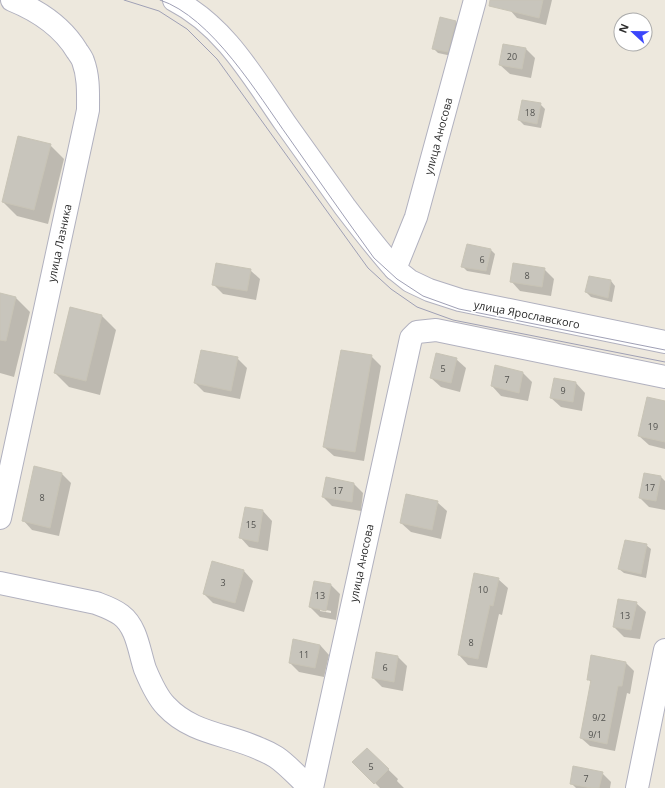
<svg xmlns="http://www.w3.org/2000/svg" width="665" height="788" font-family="'Open Sans',sans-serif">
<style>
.shadow{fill:#0003;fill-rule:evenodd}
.building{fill:#c8c5bc;stroke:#c8c4b6}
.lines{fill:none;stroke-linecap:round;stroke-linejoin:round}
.street-casing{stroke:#b1b1bf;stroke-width:24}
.secondary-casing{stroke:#b1b1bf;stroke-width:24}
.street{stroke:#fff;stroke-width:22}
.secondary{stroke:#fff;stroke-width:22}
.tram{stroke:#9fa0b5;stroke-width:1}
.labels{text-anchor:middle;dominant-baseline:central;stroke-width:3.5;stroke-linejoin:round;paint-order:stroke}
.number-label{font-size:9px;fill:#52524f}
.street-label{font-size:11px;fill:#2b2b2b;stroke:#fff}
</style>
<rect width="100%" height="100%" fill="#ede8dd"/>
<g class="shadow">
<path d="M 512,0 L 552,0 L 546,25 L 517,18 L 510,10 Z"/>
<path d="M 440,19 L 456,22 L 460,26 L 452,56 L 438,53 L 433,48 Z"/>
<path d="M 525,48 L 535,58 L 531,78 L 510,74 L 500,65 Z"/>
<path d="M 540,104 L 545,109 L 541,128 L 524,125 L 519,120 Z"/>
<path d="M 50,145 L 64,159 L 48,224 L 17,216 L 3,202 Z"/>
<path d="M 491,250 L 495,254 L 490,275 L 467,271 L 462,266 Z"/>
<path d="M 544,269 L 554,279 L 551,296 L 520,291 L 511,281 Z"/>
<path d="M 250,270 L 260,279 L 256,300 L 223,294 L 213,284 Z"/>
<path d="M 611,281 L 615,286 L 612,302 L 591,297 L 586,292 Z"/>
<path d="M 0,294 L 16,298 L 30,312 L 14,377 L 0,373 Z"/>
<path d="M 70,308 L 102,316 L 116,330 L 100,395 L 69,387 L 55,373 Z"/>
<path d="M 371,356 L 381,366 L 364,461 L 334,456 L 324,447 Z"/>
<path d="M 237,358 L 247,368 L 240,399 L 204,392 L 195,383 Z"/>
<path d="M 456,359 L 466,368 L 460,392 L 441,387 L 431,378 Z"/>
<path d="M 523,373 L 532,382 L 528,401 L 501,396 L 492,386 Z"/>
<path d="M 576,383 L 585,393 L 582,411 L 561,407 L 551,398 Z"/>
<path d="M 665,402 L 665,449 L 649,445 L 639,436 Z"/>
<path d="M 35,467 L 62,474 L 71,483 L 59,536 L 32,530 L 23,520 Z"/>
<path d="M 661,477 L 665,481 L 665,510 L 649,507 L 640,498 Z"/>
<path d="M 354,484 L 363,493 L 361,511 L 332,506 L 323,497 Z"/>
<path d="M 437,502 L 447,511 L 441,539 L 411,532 L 401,523 Z"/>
<path d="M 263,511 L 272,521 L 268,551 L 249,547 L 240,537 Z"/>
<path d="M 646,545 L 651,549 L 646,578 L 624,573 L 619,569 Z"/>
<path d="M 213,563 L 244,571 L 253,581 L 244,612 L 213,603 L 204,594 Z"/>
<path d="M 498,579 L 508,588 L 502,615 L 499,614 L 487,668 L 468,665 L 459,655 Z"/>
<path d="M 330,584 L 340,594 L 336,620 L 320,617 L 310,607 ZM 320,609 L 331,611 L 331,613 L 320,611 Z"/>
<path d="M 636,603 L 646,612 L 640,639 L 624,637 L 614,627 Z"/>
<path d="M 320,645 L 329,655 L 324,677 L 299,672 L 290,663 Z"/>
<path d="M 398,657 L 407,666 L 403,691 L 382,687 L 373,678 Z"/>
<path d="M 592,657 L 626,663 L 634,671 L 630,694 L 627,693 L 615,751 L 590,746 L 581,738 L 592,683 L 588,679 Z"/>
<path d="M 367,749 L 398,779 L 397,781 L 404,788 L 380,788 L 354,762 Z"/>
<path d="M 602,773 L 611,782 L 610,788 L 576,788 L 571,783 Z"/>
</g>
<g class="building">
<path d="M 490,0 L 543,0 L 539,18 L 489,6 Z"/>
<path d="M 440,17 L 456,21 L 448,52 L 432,49 Z"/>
<path d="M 503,44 L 526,48 L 522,69 L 499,65 Z"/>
<path d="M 522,100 L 541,103 L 537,124 L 518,120 Z"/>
<path d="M 18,136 L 51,144 L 34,210 L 2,202 Z"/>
<path d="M 467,244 L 491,249 L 486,271 L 461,267 Z"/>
<path d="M 216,263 L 251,269 L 247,291 L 212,285 Z"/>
<path d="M 513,263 L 545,268 L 542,287 L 510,282 Z"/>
<path d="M 589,276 L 611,280 L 608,298 L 585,292 Z"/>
<path d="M 0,293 L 16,297 L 6,341 L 0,340 Z"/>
<path d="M 70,307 L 102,315 L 86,381 L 54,373 Z"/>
<path d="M 201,350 L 238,357 L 231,391 L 194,383 Z"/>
<path d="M 341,350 L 372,355 L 355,452 L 323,447 Z"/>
<path d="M 436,353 L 457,358 L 451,383 L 430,378 Z"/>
<path d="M 495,365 L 523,372 L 519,393 L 491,386 Z"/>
<path d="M 554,378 L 576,382 L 573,402 L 550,398 Z"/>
<path d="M 647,397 L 665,401 L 665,442 L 638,436 Z"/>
<path d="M 34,466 L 62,473 L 50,528 L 22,521 Z"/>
<path d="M 644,473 L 661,476 L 656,501 L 639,498 Z"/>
<path d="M 326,477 L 354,483 L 352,502 L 322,497 Z"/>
<path d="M 406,494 L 438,501 L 432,530 L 400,523 Z"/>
<path d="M 245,507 L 263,510 L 258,542 L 239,538 Z"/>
<path d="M 625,540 L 647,544 L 641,574 L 618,569 Z"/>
<path d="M 212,561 L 244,570 L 235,603 L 203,594 Z"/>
<path d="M 474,573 L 499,578 L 493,606 L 490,605 L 478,659 L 458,655 Z"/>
<path d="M 314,581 L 331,584 L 326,611 L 309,607 Z"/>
<path d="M 618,599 L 637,602 L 631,630 L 613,627 Z"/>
<path d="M 293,639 L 320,645 L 315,668 L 289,663 Z"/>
<path d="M 376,652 L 398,656 L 394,682 L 372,678 Z"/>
<path d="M 591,655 L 626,662 L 622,686 L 618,686 L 607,744 L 580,738 L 591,680 L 587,680 Z"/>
<path d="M 367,748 L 389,769 L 374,784 L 352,762 Z"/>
<path d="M 573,766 L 603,772 L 599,788 L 591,788 L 570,784 Z"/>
</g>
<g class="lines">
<defs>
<g id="street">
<path d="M 174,0 C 225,26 253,77 285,123 C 305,151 325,179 345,207 C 361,228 377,249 395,269"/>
<path d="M 0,518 L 88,110 C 88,94 89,77 83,61 C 82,58 79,54 77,51 C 62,26 39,11 12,0"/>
<path d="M 0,583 L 96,603 C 104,606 113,609 121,615 C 137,627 139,651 145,669 C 150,681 157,697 166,706 C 192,734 228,734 260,749 C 265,751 271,754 276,757 C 288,765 299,778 310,788"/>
<path d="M 312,788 L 411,338 L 417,332 L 436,330 L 665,377"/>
<path d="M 637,788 L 665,650"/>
</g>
<path id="secondary" d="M 475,0 L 416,217 L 395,269 L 410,281 L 429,290 L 460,300 L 665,342"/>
</defs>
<use href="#street" class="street-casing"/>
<use href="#secondary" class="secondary-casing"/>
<use href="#street" class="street"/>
<use href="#secondary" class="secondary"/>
<g class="tram">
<path d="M 124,0 L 159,11 L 187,29 L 217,59 L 368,268 L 391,289 L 417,307 L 453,320 L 665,362"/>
<path d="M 160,0 C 212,17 258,95 289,138 C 317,178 345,218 374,258 L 397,279 L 423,296 L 459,309 L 665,350"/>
</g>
</g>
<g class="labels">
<g class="number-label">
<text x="512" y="56">20</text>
<text x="530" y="112">18</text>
<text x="482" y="259">6</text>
<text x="527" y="275">8</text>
<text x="443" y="368">5</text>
<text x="507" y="379">7</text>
<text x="563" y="390">9</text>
<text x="653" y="426">19</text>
<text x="650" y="487">17</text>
<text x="338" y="490">17</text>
<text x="42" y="497">8</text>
<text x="251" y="524">15</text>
<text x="223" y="582">3</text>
<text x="483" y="589">10</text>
<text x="320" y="595">13</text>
<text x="625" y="615">13</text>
<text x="471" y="642">8</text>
<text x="304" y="654">11</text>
<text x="385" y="667">6</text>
<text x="599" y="717">9/2</text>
<text x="595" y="734">9/1</text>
<text x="371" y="766">5</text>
<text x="586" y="778">7</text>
</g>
<g class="street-label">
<text transform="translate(438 136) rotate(-75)">улица Аносова</text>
<text transform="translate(59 243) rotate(-78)">улица Лазника</text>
<text transform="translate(527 314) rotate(11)">улица Ярославского</text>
<text transform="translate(361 563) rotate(-78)">улица Аносова</text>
</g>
</g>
<g transform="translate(633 32) rotate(292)"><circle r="19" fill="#ffffff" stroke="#aaaaaa"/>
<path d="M0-3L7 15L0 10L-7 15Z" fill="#3b46fb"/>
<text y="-6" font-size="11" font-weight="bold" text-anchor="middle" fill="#2b2b2b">N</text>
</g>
</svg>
